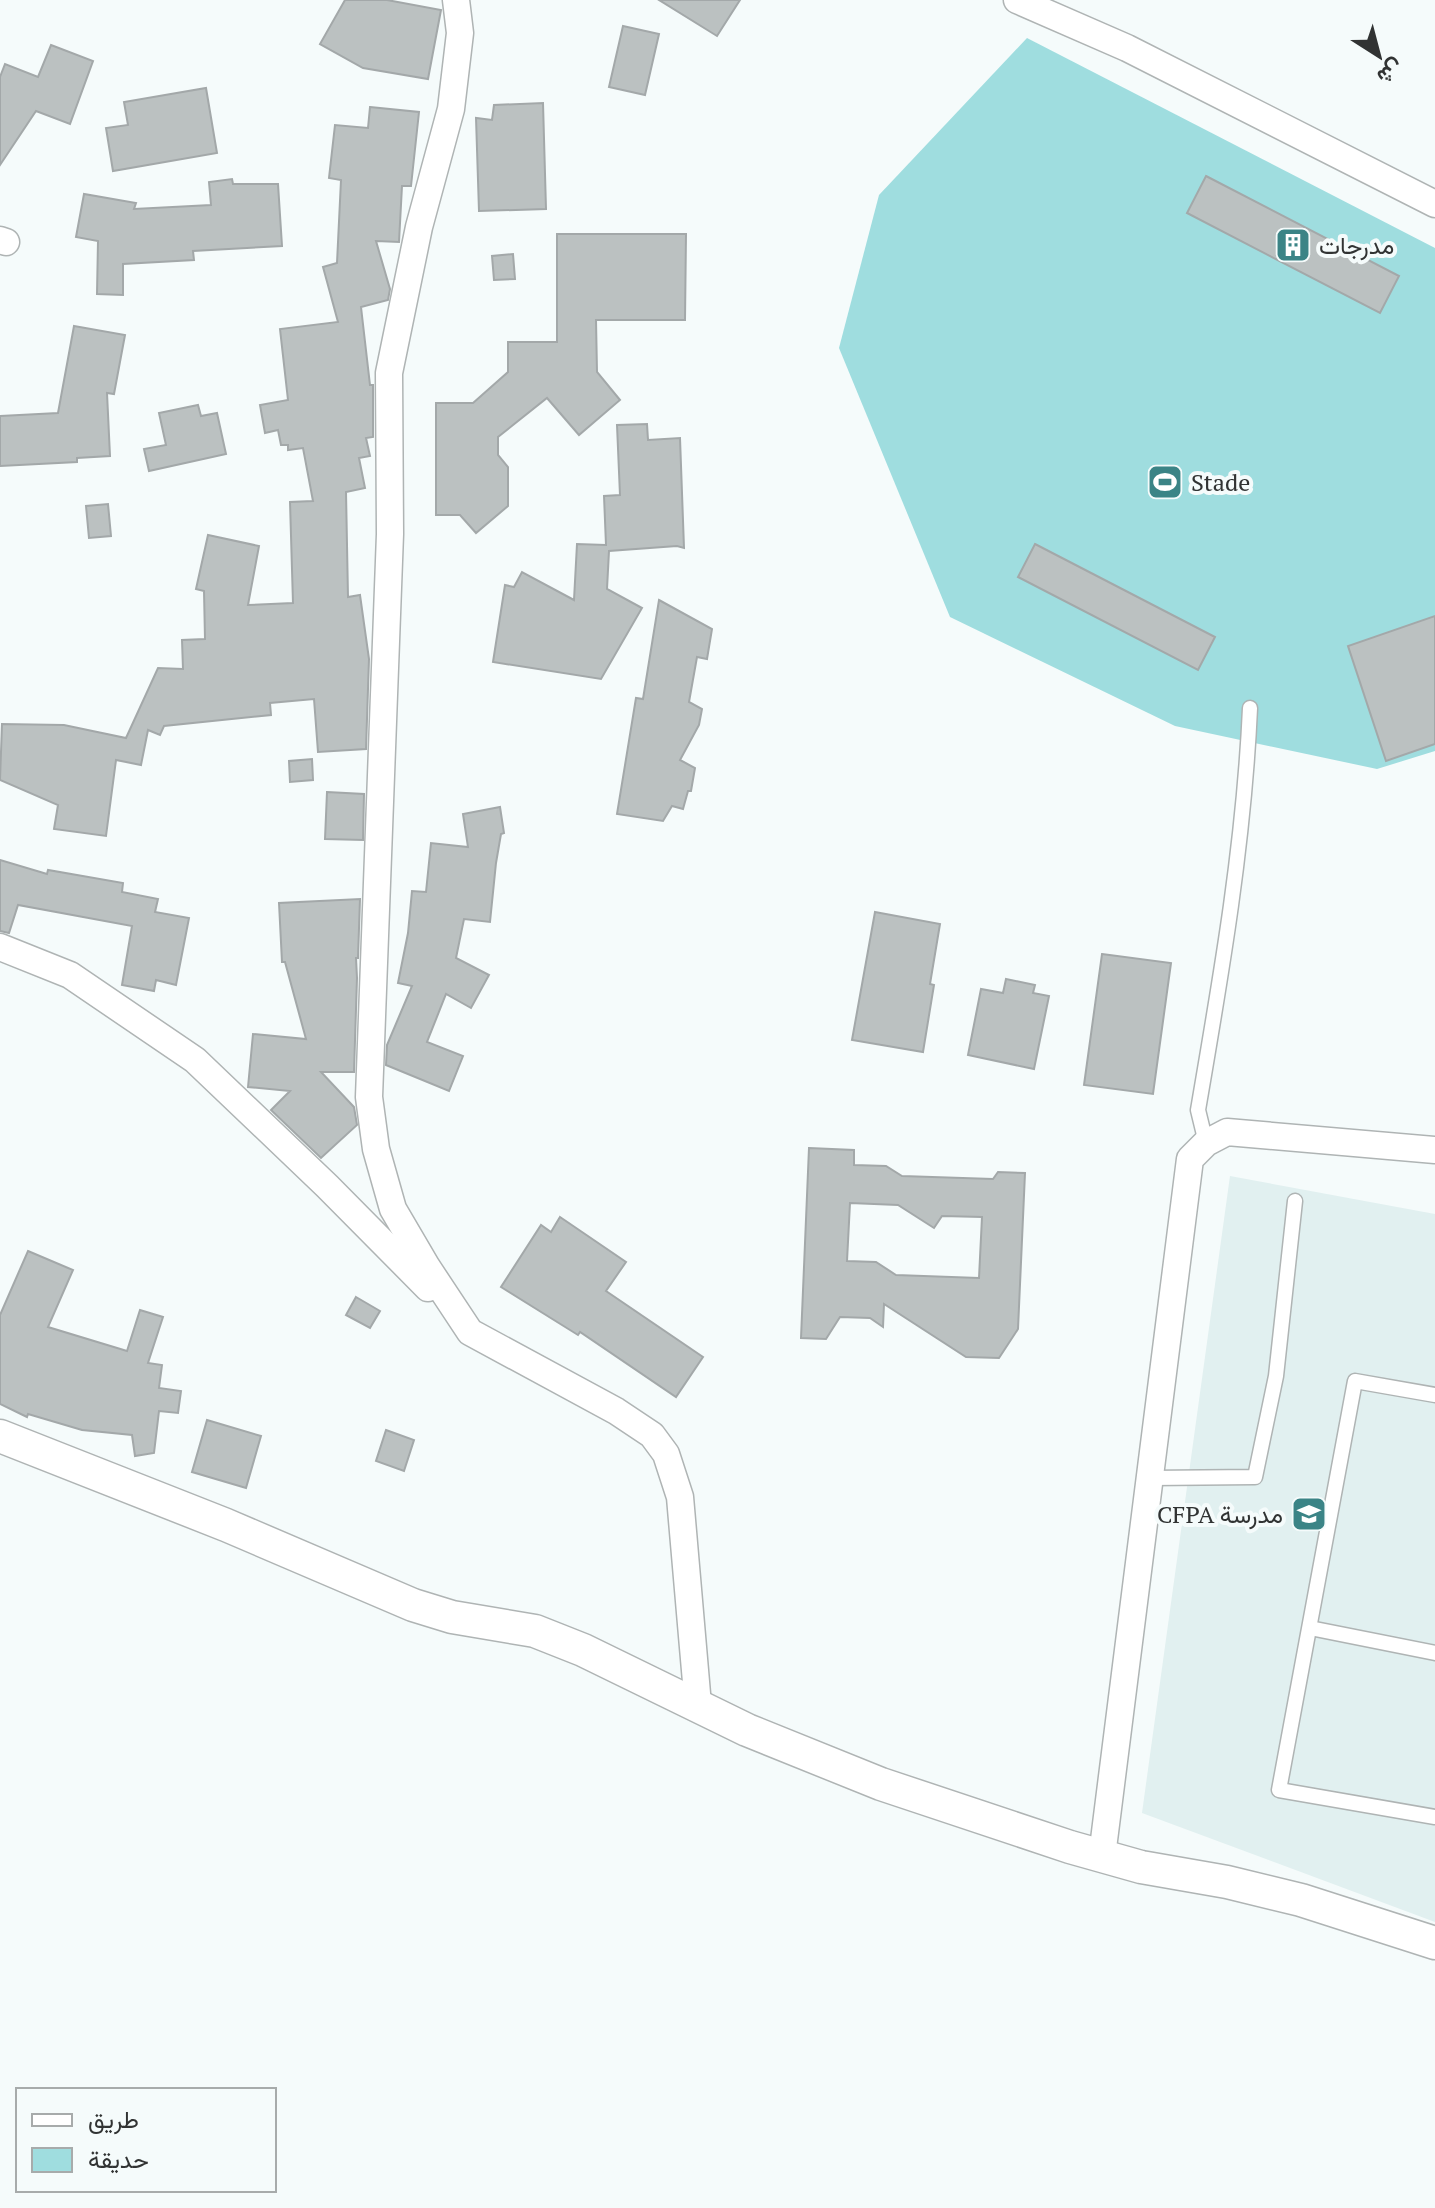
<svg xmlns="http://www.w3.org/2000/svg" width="1435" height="2208" font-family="'PT Serif',Vazirmatn,serif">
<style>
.built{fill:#e1f0f0}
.green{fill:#9fdddf}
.building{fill:#bbc1c1;stroke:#a3a8a9;stroke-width:2;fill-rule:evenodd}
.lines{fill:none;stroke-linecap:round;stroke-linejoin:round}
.service-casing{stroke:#afb4b4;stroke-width:17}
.minor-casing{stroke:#afb4b4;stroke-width:29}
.tertiary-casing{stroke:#afb4b4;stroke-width:35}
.service{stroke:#fff;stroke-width:14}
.minor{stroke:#fff;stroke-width:26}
.tertiary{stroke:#fff;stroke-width:32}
.labels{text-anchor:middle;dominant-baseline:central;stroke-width:8;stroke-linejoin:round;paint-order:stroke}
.poi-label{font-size:24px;fill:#313333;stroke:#f5fbfb;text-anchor:start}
</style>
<rect width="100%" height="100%" fill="#f5fbfb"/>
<path class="built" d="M 1230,1176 L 1435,1214 L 1435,1922 L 1142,1813 Z"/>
<path class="green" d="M 1027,38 L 1435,248 L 1435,751 L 1377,769 L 1175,726 L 950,617 L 839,348 L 879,195 Z"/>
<g class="building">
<path d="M 345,0 L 387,0 L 441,10 L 428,79 L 363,68 L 320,44 Z"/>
<path d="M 659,0 L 740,0 L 717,36 Z"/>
<path d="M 623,26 L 659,34 L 645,95 L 609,87 Z"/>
<path d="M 51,45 L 93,61 L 70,124 L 36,111 L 0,165 L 0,77 L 5,64 L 38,77 Z"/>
<path d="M 206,88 L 217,153 L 113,171 L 106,128 L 128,125 L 124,102 Z"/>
<path d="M 543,103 L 546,209 L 479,211 L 476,118 L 492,120 L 494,105 Z"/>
<path d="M 370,107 L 419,112 L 411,186 L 402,186 L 399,242 L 376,241 L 390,289 L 388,300 L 361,307 L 370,385 L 373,385 L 373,437 L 366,438 L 370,456 L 359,458 L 365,488 L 346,492 L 348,597 L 360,595 L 369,659 L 366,749 L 318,752 L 314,699 L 270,703 L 271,715 L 164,726 L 160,735 L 148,730 L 141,765 L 116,760 L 106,836 L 54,829 L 58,805 L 0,780 L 2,724 L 64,725 L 126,738 L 158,668 L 183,669 L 182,640 L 205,639 L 204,591 L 196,589 L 208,535 L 259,546 L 248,605 L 293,603 L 290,502 L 313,501 L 303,448 L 288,450 L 288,445 L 281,445 L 278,430 L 265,433 L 260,405 L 288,400 L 280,329 L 338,322 L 323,267 L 337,263 L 341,180 L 329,178 L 335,125 L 368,128 Z"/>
<path d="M 1206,176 L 1399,276 L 1380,313 L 1187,213 Z"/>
<path d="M 232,179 L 233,184 L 278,184 L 282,246 L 193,251 L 194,260 L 123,264 L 123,295 L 97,294 L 98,241 L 76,237 L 84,194 L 136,203 L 134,209 L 211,205 L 209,182 Z"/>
<path d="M 557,234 L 686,234 L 685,320 L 596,320 L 597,372 L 620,400 L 579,435 L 547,398 L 498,437 L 498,455 L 508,467 L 508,506 L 476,533 L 460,515 L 436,515 L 436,403 L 473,403 L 508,372 L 508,342 L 557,342 Z"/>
<path d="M 513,254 L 515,279 L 494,280 L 492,256 Z"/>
<path d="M 74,326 L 125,335 L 114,394 L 107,393 L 110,456 L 77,458 L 77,462 L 0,466 L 0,416 L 58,413 Z"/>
<path d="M 198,405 L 201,416 L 217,413 L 226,454 L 149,471 L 144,449 L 166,445 L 159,413 Z"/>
<path d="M 647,424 L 648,440 L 680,438 L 684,548 L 677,546 L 609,551 L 607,589 L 642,608 L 601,679 L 493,662 L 505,585 L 514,587 L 522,572 L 574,600 L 577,544 L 606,545 L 604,496 L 620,495 L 617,425 Z"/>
<path d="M 108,504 L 111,536 L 89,538 L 86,506 Z"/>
<path d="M 1035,544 L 1215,637 L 1198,670 L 1018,577 Z"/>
<path d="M 659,600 L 712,629 L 707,659 L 697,657 L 689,702 L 702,709 L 699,725 L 680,760 L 695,768 L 691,791 L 688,791 L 683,809 L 672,806 L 663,821 L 617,814 L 636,698 L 643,699 Z"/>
<path d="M 1435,616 L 1435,744 L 1386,761 L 1348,646 Z"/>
<path d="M 312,759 L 313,780 L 290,782 L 289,761 Z"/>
<path d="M 327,792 L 364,794 L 363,840 L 325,839 Z"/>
<path d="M 500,807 L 504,833 L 501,834 L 496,863 L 490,922 L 464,919 L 456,958 L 489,975 L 471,1008 L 446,994 L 427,1042 L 463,1056 L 449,1091 L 386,1065 L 387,1045 L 412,986 L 398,983 L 408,933 L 412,891 L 426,892 L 431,843 L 468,847 L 463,814 Z"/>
<path d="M 0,860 L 47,874 L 48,870 L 123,883 L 122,892 L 158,899 L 155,912 L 189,918 L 176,985 L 156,980 L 154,991 L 122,985 L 132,926 L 18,905 L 9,933 L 0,931 Z"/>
<path d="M 360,899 L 358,958 L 356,958 L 357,978 L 354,1072 L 321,1072 L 354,1107 L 357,1125 L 321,1158 L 271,1110 L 290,1091 L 248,1087 L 253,1034 L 306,1039 L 285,962 L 282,962 L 279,903 Z"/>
<path d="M 875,912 L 940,924 L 930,984 L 934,985 L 923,1052 L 852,1040 Z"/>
<path d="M 1102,954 L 1171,963 L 1153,1094 L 1084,1085 Z"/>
<path d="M 1006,979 L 1035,985 L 1033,993 L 1049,996 L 1034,1069 L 968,1055 L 981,989 L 1003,993 Z"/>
<path d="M 809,1148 L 854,1150 L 854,1165 L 886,1166 L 902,1176 L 993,1179 L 998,1172 L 1025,1173 L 1018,1329 L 999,1358 L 966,1357 L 884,1304 L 883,1327 L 870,1318 L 840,1317 L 826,1339 L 801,1338 ZM 850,1203 L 898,1205 L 934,1228 L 942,1216 L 982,1217 L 979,1278 L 896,1275 L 876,1262 L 847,1261 Z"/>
<path d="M 560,1217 L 626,1262 L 606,1291 L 703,1357 L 676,1397 L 580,1332 L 578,1335 L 501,1287 L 541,1225 L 551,1232 Z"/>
<path d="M 28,1251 L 73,1270 L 48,1327 L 127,1351 L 140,1310 L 163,1317 L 148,1363 L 162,1365 L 159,1388 L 181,1391 L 178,1413 L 159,1411 L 154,1453 L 135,1456 L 132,1435 L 82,1430 L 28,1414 L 27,1417 L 0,1404 L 0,1315 Z"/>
<path d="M 356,1297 L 380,1311 L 370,1328 L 346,1315 Z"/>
<path d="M 207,1420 L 261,1436 L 246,1488 L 192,1472 Z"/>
<path d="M 386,1430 L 414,1440 L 404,1471 L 376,1461 Z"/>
</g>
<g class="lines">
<defs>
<g id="service">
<path d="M 1206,1143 L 1198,1110 C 1221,976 1244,844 1250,708"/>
<path d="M 1435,1395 L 1355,1381 L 1279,1790 L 1435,1817"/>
<path d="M 1150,1478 L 1255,1477 L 1276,1376 L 1295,1201"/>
<path d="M 1310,1628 L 1435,1653"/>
</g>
<g id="minor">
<path d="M 456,0 L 460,33 L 451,109 L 419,227 L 389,373 L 390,534 L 369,1097 L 376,1149 L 393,1209 L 427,1267 L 470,1332 L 616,1411 L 652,1435 L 666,1454 L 680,1497 L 698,1705"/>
<path d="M 1017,0 L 1127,48 L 1435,204"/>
<path d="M 0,240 L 6,242"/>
<path d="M 0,947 L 70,975 L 195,1060 L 327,1186 L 428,1288"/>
<path d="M 1102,1856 L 1190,1159 L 1206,1143 L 1227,1132 L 1435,1150"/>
</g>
<path id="tertiary" d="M 0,1436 L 226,1525 L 413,1605 L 452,1617 L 535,1631 L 583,1650 L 747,1730 L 881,1784 L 1070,1847 L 1141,1867 L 1227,1882 L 1301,1900 L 1435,1943"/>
</defs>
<use href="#service" class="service-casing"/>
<use href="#minor" class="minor-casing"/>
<use href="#tertiary" class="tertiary-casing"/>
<use href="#service" class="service"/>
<use href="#minor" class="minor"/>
<use href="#tertiary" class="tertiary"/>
</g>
<defs>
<symbol id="building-square" viewBox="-11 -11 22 22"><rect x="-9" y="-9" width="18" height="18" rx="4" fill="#3b8486" stroke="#f5fbfb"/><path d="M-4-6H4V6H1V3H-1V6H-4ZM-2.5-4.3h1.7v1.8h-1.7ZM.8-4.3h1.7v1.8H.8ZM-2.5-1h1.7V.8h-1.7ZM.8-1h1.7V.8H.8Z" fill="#fff"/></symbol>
<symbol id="stadium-square" viewBox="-11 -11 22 22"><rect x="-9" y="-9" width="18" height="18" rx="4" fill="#3b8486" stroke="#f5fbfb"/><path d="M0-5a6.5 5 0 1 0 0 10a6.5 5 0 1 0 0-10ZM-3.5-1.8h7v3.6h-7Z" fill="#fff"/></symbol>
<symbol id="university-square" viewBox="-11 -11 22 22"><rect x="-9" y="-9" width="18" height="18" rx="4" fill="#3b8486" stroke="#f5fbfb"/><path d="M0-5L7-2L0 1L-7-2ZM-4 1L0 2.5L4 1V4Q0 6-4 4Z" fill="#fff"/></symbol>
</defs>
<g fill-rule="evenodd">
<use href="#building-square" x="1273" y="225" width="40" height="40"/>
<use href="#stadium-square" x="1145" y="462" width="40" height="40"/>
<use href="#university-square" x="1289" y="1494" width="40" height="40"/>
</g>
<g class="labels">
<g class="poi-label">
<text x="1319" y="245">مدرجات</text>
<text x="1191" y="482">Stade</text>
<text x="1283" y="1514" text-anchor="end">CFPA مدرسة</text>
</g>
</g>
<rect x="16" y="2088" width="260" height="104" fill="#f5fbfb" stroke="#a7abab" stroke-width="2"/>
<rect x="32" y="2114" width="40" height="12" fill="#ffffff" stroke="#a7abab" stroke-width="2"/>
<text x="88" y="2128" font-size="24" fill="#313333">طريق</text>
<rect x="32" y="2148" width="40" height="24" fill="#9fdddf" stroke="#a7abab" stroke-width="2"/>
<text x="88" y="2168" font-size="24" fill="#313333">حديقة</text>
<g transform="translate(1379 56) rotate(144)" stroke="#f5fbfb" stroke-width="6" paint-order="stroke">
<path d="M0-6L14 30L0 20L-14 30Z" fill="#313333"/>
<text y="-12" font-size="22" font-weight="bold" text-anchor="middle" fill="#313333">ش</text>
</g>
</svg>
